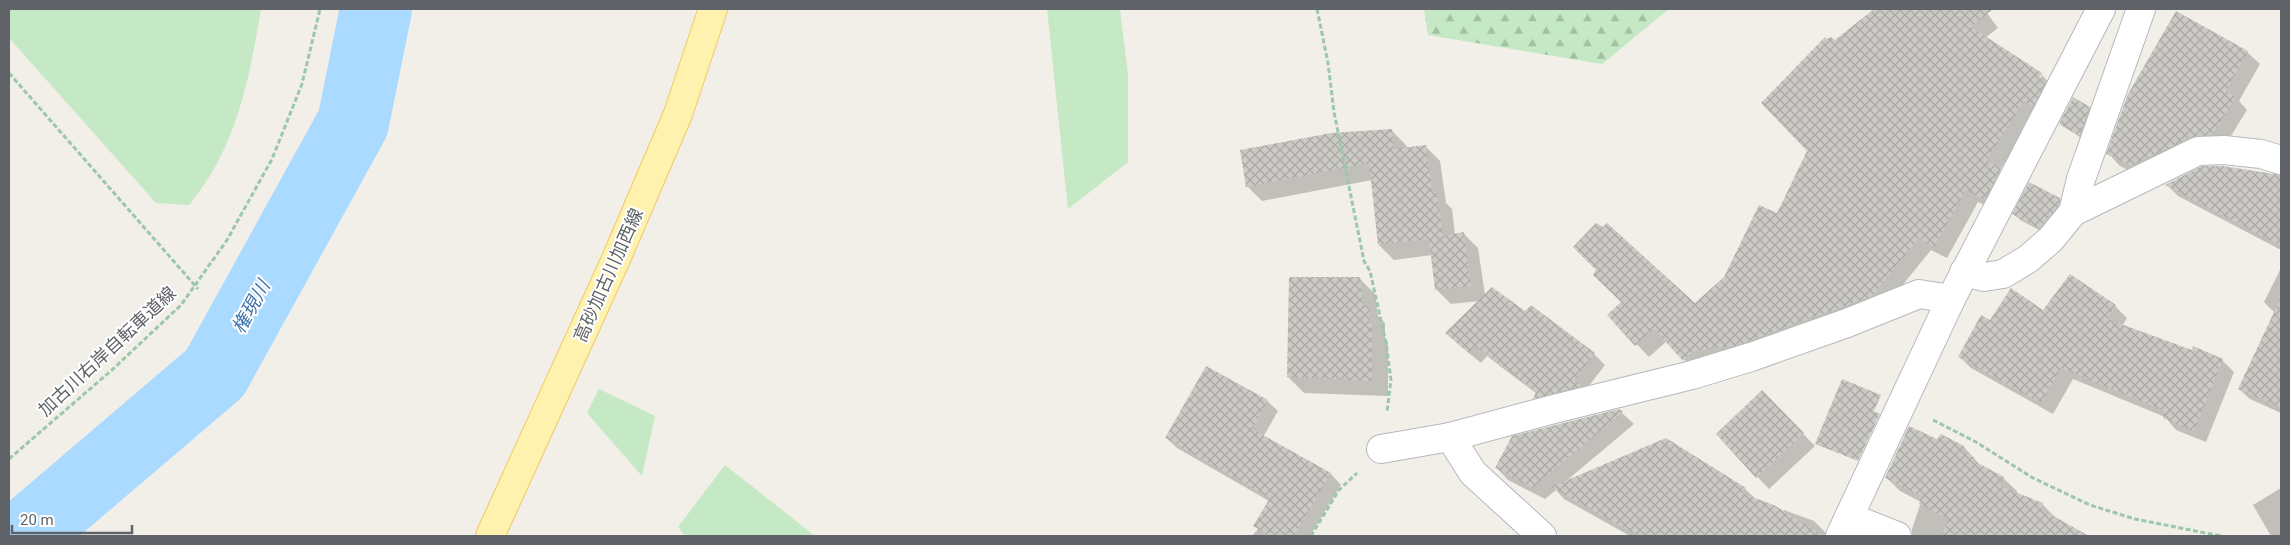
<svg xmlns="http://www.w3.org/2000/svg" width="2290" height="545" font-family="Roboto,'Noto Sans JP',sans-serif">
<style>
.grass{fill:#c5e8c5}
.forest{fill:url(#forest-firs)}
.shadow{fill:#0003;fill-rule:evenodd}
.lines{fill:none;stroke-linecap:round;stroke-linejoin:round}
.river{stroke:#aadaff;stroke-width:72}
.building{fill:url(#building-cross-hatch)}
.minor-casing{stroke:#b5b8bc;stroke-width:30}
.major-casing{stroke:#f2c960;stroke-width:30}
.path{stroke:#9cc7a9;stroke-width:3;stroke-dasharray:5 2.5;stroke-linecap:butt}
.minor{stroke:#fff;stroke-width:28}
.major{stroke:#fff2af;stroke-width:28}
.labels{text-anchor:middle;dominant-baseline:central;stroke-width:4;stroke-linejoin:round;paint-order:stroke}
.street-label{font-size:18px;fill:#5f6368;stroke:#fff}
.water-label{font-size:19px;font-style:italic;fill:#4174aa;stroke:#fff}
</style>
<defs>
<pattern id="forest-firs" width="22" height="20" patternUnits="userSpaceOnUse" patternTransform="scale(1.25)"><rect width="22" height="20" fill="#c5e8c5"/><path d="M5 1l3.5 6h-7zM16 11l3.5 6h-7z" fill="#a3c0a4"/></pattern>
<pattern id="building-cross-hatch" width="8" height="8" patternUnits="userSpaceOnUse" patternTransform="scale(1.25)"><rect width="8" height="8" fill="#cccac5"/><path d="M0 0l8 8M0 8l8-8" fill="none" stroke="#a9a8a4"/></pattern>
</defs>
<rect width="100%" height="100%" fill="#f1efe8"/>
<g class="grass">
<path d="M 9,9 L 261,9 C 252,62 242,119 215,167 C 208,180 198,193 189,205 L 156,203 L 9,38 Z"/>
<path d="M 1047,9 L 1120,9 L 1128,75 L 1128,162 L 1068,209 Z"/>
<path d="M 599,389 L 655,416 L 642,476 L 587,413 Z"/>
<path d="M 725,465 L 815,536 L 685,536 L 678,527 Z"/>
</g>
<path class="forest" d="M 1424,9 L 1669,9 L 1602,64 L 1428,35 Z"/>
<g class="shadow">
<path d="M 1895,9 L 1984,9 L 1998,28 L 1985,38 L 2041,74 L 2053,87 L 2000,170 L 2013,182 L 1997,211 L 1978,202 L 1947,258 L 1931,250 L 1884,308 L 1696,372 L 1667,341 L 1649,357 L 1609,315 L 1695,305 L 1725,278 L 1777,215 L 1808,151 L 1835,42 L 1883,19 ZM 2039,75 L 2042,75 L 2037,84 Z"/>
<path d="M 2177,13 L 2247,52 L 2260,64 L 2239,101 L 2247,110 L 2224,147 L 2144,178 L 2120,166 L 2108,153 Z"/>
<path d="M 2089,108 L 2096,115 L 2086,142 L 2061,123 Z"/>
<path d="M 1391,130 L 1406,145 L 1407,148 L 1425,146 L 1440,161 L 1446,203 L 1452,209 L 1455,235 L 1463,233 L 1478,248 L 1485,295 L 1525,312 L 1594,354 L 1605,365 L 1585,391 L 1545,409 L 1534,398 L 1537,394 L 1487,356 L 1481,363 L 1458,344 L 1447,333 L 1479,301 L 1451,304 L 1436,289 L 1432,255 L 1394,260 L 1379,245 L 1372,180 L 1262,201 L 1247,186 Z"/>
<path d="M 2222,167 L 2281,176 L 2281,250 L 2178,196 L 2167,185 Z"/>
<path d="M 2060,199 L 2066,205 L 2047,234 L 2020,220 L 2014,214 Z"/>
<path d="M 2281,268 L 2281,413 L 2250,399 L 2239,389 L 2275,313 L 2264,302 Z"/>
<path d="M 2070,276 L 2115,306 L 2127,318 L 2122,326 L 2192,352 L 2222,360 L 2234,372 L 2206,442 L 2176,430 L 2165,417 L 2073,379 L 2053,414 L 1971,368 L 1959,356 L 1991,322 L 2043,312 Z"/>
<path d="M 1359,278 L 1375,294 L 1378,316 L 1385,323 L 1385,339 L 1388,342 L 1388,396 L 1304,393 L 1288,377 Z"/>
<path d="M 1762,392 L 1815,446 L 1769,489 L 1717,434 Z"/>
<path d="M 1267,401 L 1278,411 L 1263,437 L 1331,474 L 1341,485 L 1310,536 L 1252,536 L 1258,529 L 1255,526 L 1269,501 L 1177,448 L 1167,438 Z"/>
<path d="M 1622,413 L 1634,424 L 1565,482 L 1666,439 L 1745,489 L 1758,501 L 1783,512 L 1784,510 L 1814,521 L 1826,533 L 1825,536 L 1630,536 L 1564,499 L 1556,490 L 1545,499 L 1508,480 L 1497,468 Z"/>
<path d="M 1938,440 L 1964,447 L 1981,466 L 2003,478 L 2017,491 L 2016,494 L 2042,504 L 2056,518 L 2081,536 L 1912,536 L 1912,529 L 1921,502 L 1900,491 L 1886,477 Z"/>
<path d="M 2281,488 L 2281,536 L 2271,536 L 2253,505 Z"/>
</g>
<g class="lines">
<path class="river" d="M 24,536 L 215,373 L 353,123 L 376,9"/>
</g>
<g class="building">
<path d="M 1874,9 L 1993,9 L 1971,27 L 2042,73 L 2039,78 L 2046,82 L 2033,107 L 2024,101 L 1986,161 L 2001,168 L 1985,200 L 1966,190 L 1934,247 L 1919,238 L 1872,296 L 1746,342 L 1733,346 L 1694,351 L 1683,361 L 1654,329 L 1635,346 L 1607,315 L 1621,302 L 1593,275 L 1596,270 L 1573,247 L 1596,223 L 1603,227 L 1607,223 L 1695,303 L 1724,277 L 1759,205 L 1777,213 L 1807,151 L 1761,103 L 1825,37 L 1827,39 L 1831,37 L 1835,40 Z"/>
<path d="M 2176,11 L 2248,51 L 2226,91 L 2236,97 L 2212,135 L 2191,137 L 2131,166 L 2106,154 L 2128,94 Z"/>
<path d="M 2073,97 L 2090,107 L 2079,136 L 2059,124 Z"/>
<path d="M 1392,129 L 1394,149 L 1426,145 L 1432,191 L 1437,193 L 1443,236 L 1464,232 L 1471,286 L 1435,290 L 1429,239 L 1378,245 L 1369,163 L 1246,187 L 1240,150 L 1331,133 Z"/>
<path d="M 2202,166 L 2222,166 L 2281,175 L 2281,246 L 2165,185 Z"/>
<path d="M 2029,182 L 2060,198 L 2059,205 L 2040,228 L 2012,214 Z"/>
<path d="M 2070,274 L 2116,305 L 2107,319 L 2192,350 L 2193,346 L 2223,359 L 2194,431 L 2163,418 L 2165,411 L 2061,368 L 2041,403 L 1958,357 L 1981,315 L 1990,320 L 2011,288 L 2043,310 Z"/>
<path d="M 1289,277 L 1360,277 L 1363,305 L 1369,306 L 1369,323 L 1372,325 L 1372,381 L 1287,377 Z"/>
<path d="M 1492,287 L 1525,311 L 1531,305 L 1595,353 L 1574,381 L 1582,386 L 1533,399 L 1536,392 L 1501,365 L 1475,346 L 1469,353 L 1445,333 Z"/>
<path d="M 2281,297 L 2281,408 L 2238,389 Z"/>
<path d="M 1206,366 L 1268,400 L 1252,429 L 1331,473 L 1294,536 L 1270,536 L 1253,526 L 1270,498 L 1165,438 Z"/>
<path d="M 1842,379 L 1881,395 L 1874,411 L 1880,414 L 1858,461 L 1815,444 Z"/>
<path d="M 1762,390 L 1804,433 L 1756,478 L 1716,434 Z"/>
<path d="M 1619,409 L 1623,412 L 1532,488 L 1495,468 L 1512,436 Z"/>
<path d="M 1909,426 L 1937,439 L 1941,434 L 1964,446 L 1963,451 L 1975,458 L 1974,461 L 2004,477 L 2000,486 L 2043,503 L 2041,509 L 2089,536 L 1941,536 L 1949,519 L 1919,504 L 1921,496 L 1885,478 Z"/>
<path d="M 1666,438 L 1746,488 L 1741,493 L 1774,505 L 1824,536 L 1638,536 L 1551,487 Z"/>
</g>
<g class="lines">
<defs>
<g id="minor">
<path d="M 2073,212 L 2081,179 L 2141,9"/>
<path d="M 1964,272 L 1984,277 L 2003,274 L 2028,259 L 2051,239 L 2073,212 L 2198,151 L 2224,150 L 2261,154 L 2281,160"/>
<path d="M 1450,437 L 1473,473 L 1542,536"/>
<path d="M 1381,449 L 1450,437 L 1554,409 L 1692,375 L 1751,357 L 1847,323 L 1919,294 L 1951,299"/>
<path d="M 1849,517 L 1897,536"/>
<path d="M 1840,536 L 1951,299 L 2101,9"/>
</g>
<path id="major" d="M 490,536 L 616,259 L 678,114 L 713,9"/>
</defs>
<use href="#minor" class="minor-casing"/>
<use href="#major" class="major-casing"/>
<g class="path">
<path d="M 1317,9 L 1328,63 L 1334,112 L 1364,261 L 1370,271 L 1386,343 L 1391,380 L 1387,412"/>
<path d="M 9,73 L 198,289"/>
<path d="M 1933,420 L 1976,442 L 2033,478 L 2090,505 L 2135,519 L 2221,536"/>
<path d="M 9,459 L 113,369 L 181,305 L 227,240 L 272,159 L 302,84 L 320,9"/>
<path d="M 1311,536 L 1339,490 L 1357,473"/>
</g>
<use href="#minor" class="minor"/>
<use href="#major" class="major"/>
</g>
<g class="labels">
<g class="street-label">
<text transform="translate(608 275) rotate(-66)">高砂加古川加西線</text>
<text transform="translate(107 351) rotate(-43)">加古川右岸自転車道線</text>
</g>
<g class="water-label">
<text transform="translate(251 307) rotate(-61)">権現川</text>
</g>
</g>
<rect width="2290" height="545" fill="none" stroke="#5f6368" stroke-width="20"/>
<path d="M12 525v8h120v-8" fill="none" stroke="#5f6368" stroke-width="2.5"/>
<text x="20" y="525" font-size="15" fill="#5f6368" stroke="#ffffff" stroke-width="4" paint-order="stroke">20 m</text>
</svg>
